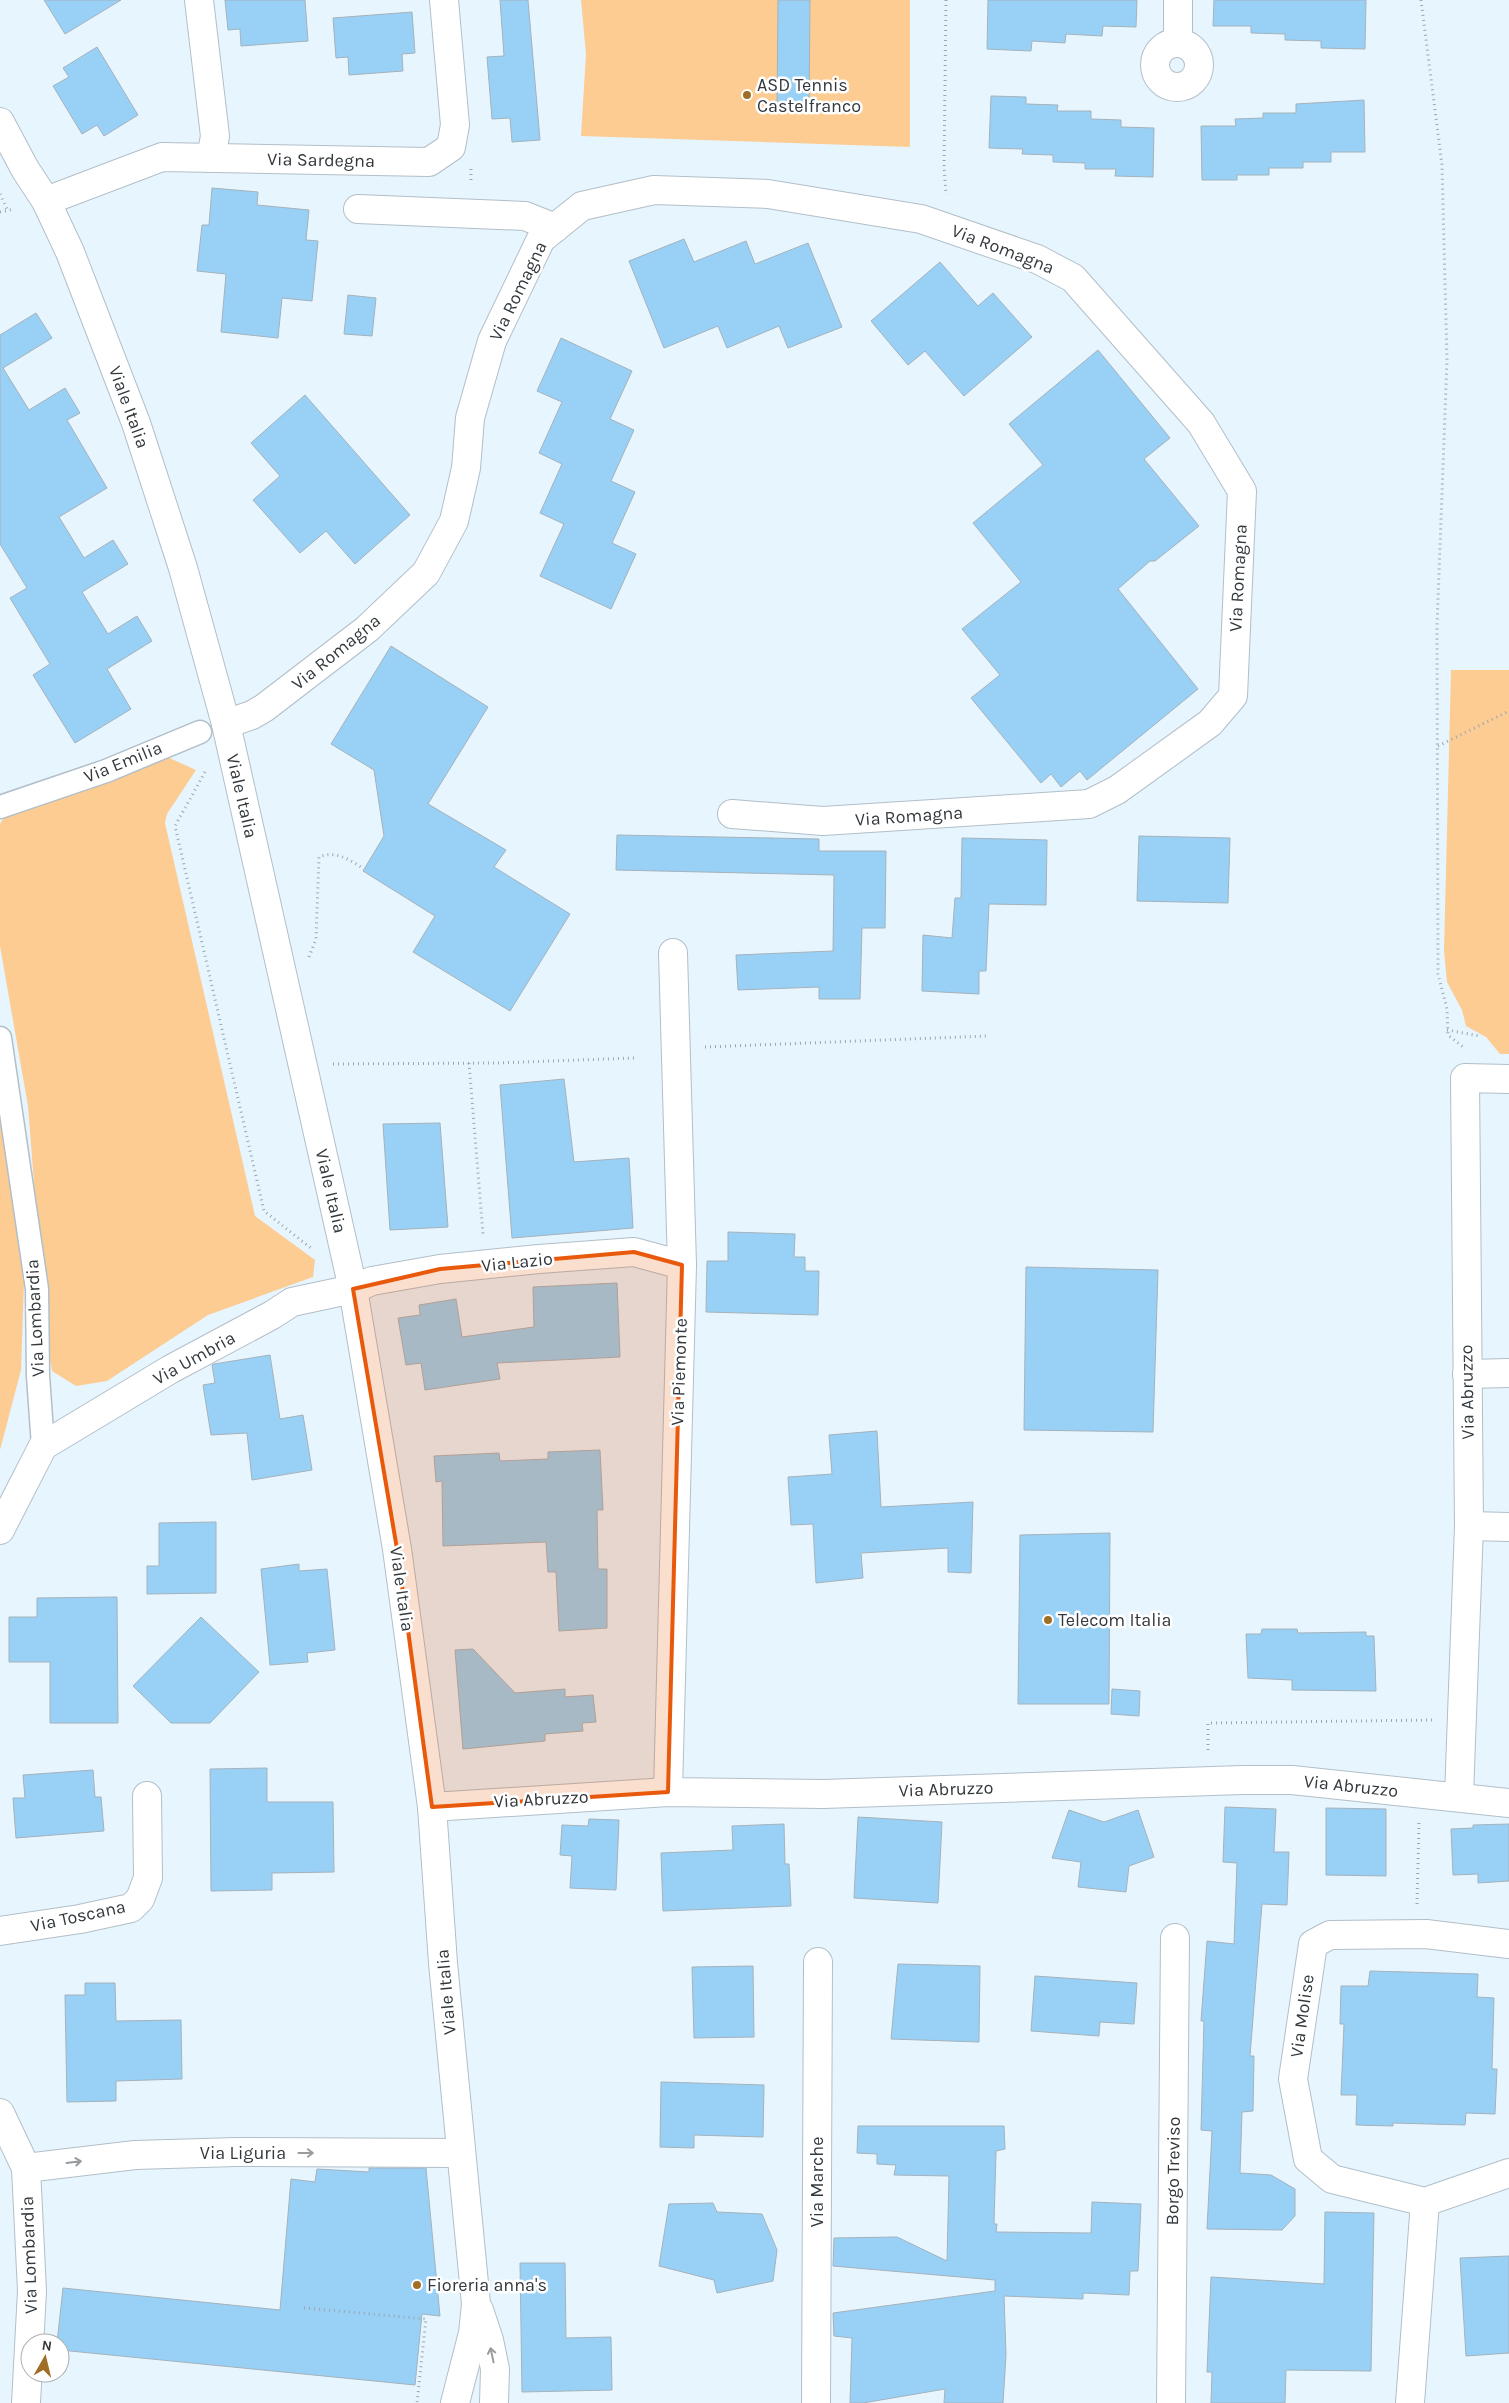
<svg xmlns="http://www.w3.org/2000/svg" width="1509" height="2403" font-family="Karla,sans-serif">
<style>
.green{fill:#fccc92}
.building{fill:#99d1f6;stroke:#a4b2bb}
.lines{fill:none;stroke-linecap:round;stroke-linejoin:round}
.pedestrian-casing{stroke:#b2bfc8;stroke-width:25}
.minor-casing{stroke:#b2bfc8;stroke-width:30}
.path{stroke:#9ca6ad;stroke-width:3;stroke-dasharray:1 4;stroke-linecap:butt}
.pedestrian{stroke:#fff;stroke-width:22}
.minor{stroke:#fff;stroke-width:28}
.oneway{stroke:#989c9e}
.marked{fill:#e8590c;fill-opacity:0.2;stroke:#e8590c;stroke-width:4;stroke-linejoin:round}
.poi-dot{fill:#a16e25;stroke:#fff;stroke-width:2}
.labels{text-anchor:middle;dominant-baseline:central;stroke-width:5;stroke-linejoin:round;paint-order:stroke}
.poi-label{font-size:18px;fill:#32383c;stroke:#fff;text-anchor:start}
.street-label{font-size:18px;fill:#32383c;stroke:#fff}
</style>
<rect width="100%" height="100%" fill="#e7f5fe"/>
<g class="green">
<path d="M 581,0 L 910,0 L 910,147 L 581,136 L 586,54 Z"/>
<path d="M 1451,670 L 1509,670 L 1509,1054 L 1500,1054 L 1486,1037 L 1466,1026 L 1462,1010 L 1447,982 L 1444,951 Z"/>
<path d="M 165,756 L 196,770 L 167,814 L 165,823 L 255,1216 L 315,1260 L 313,1277 L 208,1315 L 107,1381 L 76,1386 L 52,1371 L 46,1338 L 28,1106 L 0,946 L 0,824 L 8,810 Z"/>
<path d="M 0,1120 L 6,1131 L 24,1282 L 21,1370 L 0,1450 Z"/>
</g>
<g class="building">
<path d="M 44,0 L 121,0 L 65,34 Z"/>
<path d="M 225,0 L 305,0 L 308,41 L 241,46 L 240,29 L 228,30 Z"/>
<path d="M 500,0 L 528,0 L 540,140 L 512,142 L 510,118 L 492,119 L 487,57 L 504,56 Z"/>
<path d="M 778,0 L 810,0 L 809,111 L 777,111 Z"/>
<path d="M 988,0 L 1137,0 L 1136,27 L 1103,26 L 1102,36 L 1066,34 L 1065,43 L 1032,41 L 1031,51 L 987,49 Z"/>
<path d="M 1214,0 L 1366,0 L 1365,49 L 1321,48 L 1321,41 L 1285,40 L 1285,34 L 1251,33 L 1251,26 L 1213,26 Z"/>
<path d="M 412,12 L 415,53 L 402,54 L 403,71 L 349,75 L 348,57 L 336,58 L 333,18 Z"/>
<path d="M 97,47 L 138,115 L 104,136 L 97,125 L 82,134 L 53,86 L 69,77 L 63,68 Z"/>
<path d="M 991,96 L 1026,97 L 1026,104 L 1058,105 L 1057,111 L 1091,111 L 1091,119 L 1121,120 L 1121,127 L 1154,128 L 1153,177 L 1115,176 L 1116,169 L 1085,169 L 1085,163 L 1053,162 L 1053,155 L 1022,154 L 1023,149 L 989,148 Z"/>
<path d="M 1364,100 L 1365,152 L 1331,152 L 1331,162 L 1303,162 L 1303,168 L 1269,168 L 1269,175 L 1237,175 L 1237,180 L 1202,180 L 1201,126 L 1236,126 L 1235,119 L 1263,118 L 1263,113 L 1296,113 L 1296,104 Z"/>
<path d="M 212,188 L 258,192 L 257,205 L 309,210 L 306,240 L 318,241 L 312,301 L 282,298 L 278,338 L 221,332 L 226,274 L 197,271 L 202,225 L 209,225 Z"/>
<path d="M 684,239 L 694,262 L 746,241 L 755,264 L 808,243 L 842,327 L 788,348 L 779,326 L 727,348 L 718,326 L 664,348 L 629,261 Z"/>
<path d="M 940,262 L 978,306 L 993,293 L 1032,337 L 964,396 L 925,351 L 908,365 L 871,321 Z"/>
<path d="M 348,295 L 376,298 L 372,336 L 344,334 Z"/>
<path d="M 36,313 L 52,338 L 3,368 L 29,410 L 65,388 L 80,413 L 67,420 L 107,488 L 59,517 L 84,558 L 113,540 L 128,564 L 82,592 L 108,634 L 137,616 L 152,641 L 107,669 L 131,709 L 75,743 L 33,675 L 50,664 L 10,598 L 27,588 L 0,544 L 0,335 Z"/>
<path d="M 561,338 L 632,371 L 610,419 L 634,430 L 611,481 L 635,492 L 612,543 L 636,554 L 611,609 L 540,576 L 564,524 L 540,513 L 562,464 L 539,453 L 562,402 L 537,391 Z"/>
<path d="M 1098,350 L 1170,438 L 1144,459 L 1199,526 L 1155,561 L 1150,561 L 1118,589 L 1198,689 L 1087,780 L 1080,771 L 1061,787 L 1051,774 L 1041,783 L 971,698 L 1000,675 L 962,629 L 1021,582 L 973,523 L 1043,465 L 1009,424 Z"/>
<path d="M 305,395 L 410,515 L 355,564 L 326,531 L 300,553 L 253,500 L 280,476 L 251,443 Z"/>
<path d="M 391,646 L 488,707 L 428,804 L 506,850 L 494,867 L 570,914 L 510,1011 L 413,952 L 435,916 L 363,871 L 384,836 L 374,770 L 331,744 Z"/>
<path d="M 617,835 L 819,839 L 819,851 L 886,851 L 885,928 L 862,928 L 860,999 L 819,999 L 819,987 L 738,990 L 736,955 L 833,951 L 834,875 L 616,870 Z"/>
<path d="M 1139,836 L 1230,838 L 1228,903 L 1137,901 Z"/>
<path d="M 962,838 L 1047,840 L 1046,905 L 989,904 L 986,971 L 979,971 L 979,994 L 922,991 L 923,935 L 952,938 L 955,898 L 961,898 Z"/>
<path d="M 564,1079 L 574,1162 L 629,1158 L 633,1228 L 512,1238 L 500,1085 Z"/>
<path d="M 440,1123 L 448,1227 L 390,1230 L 383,1124 Z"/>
<path d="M 728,1232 L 795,1234 L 794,1257 L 805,1257 L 805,1271 L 819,1271 L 818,1315 L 706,1312 L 707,1261 L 728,1261 Z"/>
<path d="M 1026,1267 L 1158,1270 L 1153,1432 L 1024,1430 Z"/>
<path d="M 617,1283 L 620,1357 L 497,1363 L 500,1379 L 425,1390 L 421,1363 L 406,1365 L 398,1318 L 420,1315 L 419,1305 L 456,1299 L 462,1337 L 534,1327 L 533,1287 Z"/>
<path d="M 270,1355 L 280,1419 L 303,1415 L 312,1470 L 252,1480 L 247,1433 L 211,1435 L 203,1385 L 215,1383 L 212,1365 L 214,1364 Z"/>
<path d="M 877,1431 L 881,1507 L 973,1502 L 971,1573 L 948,1572 L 948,1548 L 861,1553 L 863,1578 L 816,1583 L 813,1524 L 791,1525 L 788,1477 L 832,1474 L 829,1435 Z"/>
<path d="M 600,1450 L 603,1510 L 597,1510 L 598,1569 L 607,1569 L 607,1628 L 559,1631 L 556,1572 L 548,1572 L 546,1542 L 443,1546 L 442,1481 L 436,1482 L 434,1456 L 499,1453 L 500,1461 L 548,1459 L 548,1452 Z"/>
<path d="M 216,1522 L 216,1593 L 147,1594 L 147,1566 L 159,1566 L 159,1523 Z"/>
<path d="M 1110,1533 L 1109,1704 L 1018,1704 L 1020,1535 Z"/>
<path d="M 299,1564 L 299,1571 L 327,1569 L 335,1650 L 307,1653 L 308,1662 L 270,1665 L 261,1569 Z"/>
<path d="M 117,1597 L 118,1723 L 50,1723 L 50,1662 L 9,1662 L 9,1617 L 37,1617 L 37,1598 Z"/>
<path d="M 201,1617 L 259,1672 L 210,1723 L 171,1723 L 133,1686 Z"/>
<path d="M 1262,1629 L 1297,1629 L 1298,1633 L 1366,1632 L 1366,1636 L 1374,1636 L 1376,1691 L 1292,1690 L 1292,1680 L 1248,1678 L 1246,1634 L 1261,1634 Z"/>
<path d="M 473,1649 L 515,1693 L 565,1689 L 565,1697 L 593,1695 L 596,1722 L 582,1723 L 583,1731 L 545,1734 L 545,1741 L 463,1749 L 455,1650 Z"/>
<path d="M 1112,1689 L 1140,1691 L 1139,1716 L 1111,1714 Z"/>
<path d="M 267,1768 L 267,1802 L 333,1802 L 334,1872 L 272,1873 L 272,1890 L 211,1891 L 210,1769 Z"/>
<path d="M 93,1770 L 95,1797 L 101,1797 L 104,1831 L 16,1838 L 13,1798 L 25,1798 L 23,1775 Z"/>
<path d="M 1225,1807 L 1276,1809 L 1274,1852 L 1289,1852 L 1287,1905 L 1262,1904 L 1250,2056 L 1254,2056 L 1253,2111 L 1242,2112 L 1240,2173 L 1271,2175 L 1295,2189 L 1295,2216 L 1282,2230 L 1207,2229 L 1212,2131 L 1201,2130 L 1204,2021 L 1201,2021 L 1207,1941 L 1234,1944 L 1237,1863 L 1223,1862 Z"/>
<path d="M 1326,1808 L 1386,1809 L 1386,1876 L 1326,1875 Z"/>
<path d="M 1069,1810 L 1104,1822 L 1138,1810 L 1154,1857 L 1129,1866 L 1126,1892 L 1078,1887 L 1081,1862 L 1052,1858 Z"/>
<path d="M 858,1817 L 942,1822 L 938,1903 L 854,1898 Z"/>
<path d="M 589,1819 L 619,1820 L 616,1890 L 570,1888 L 572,1856 L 560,1855 L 562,1825 L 588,1826 Z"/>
<path d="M 784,1824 L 785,1864 L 789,1864 L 791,1906 L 663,1911 L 661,1853 L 733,1850 L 732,1826 Z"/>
<path d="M 1509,1824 L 1509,1881 L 1478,1883 L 1478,1874 L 1453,1875 L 1451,1829 L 1473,1828 L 1473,1825 Z"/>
<path d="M 898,1964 L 980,1966 L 979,2042 L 891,2039 Z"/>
<path d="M 753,1966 L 754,2037 L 694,2038 L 692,1967 Z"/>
<path d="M 1370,1971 L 1478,1974 L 1477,1997 L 1494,1998 L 1492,2069 L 1497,2069 L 1495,2114 L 1466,2113 L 1465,2125 L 1393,2123 L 1393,2126 L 1356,2125 L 1357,2095 L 1341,2095 L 1344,2024 L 1340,2024 L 1341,1986 L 1368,1986 Z"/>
<path d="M 1035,1976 L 1137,1983 L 1134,2024 L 1100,2022 L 1099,2036 L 1031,2031 Z"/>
<path d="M 85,1983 L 115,1983 L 116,2021 L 181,2020 L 182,2079 L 116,2081 L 116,2101 L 67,2102 L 65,1995 L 85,1995 Z"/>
<path d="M 661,2082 L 764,2085 L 763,2137 L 694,2135 L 694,2148 L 660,2147 Z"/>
<path d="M 858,2126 L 1004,2126 L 1005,2149 L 996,2151 L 994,2224 L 997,2224 L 996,2232 L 1091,2233 L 1092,2202 L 1141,2204 L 1138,2271 L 1130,2271 L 1129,2295 L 1083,2293 L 1083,2299 L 1004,2296 L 1006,2355 L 1003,2403 L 944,2403 L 945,2389 L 863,2403 L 850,2403 L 852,2338 L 834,2336 L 833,2313 L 995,2291 L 995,2280 L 833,2266 L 834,2238 L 897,2237 L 947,2261 L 949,2176 L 894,2175 L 896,2165 L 877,2164 L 877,2154 L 857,2153 Z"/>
<path d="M 369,2168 L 426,2168 L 440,2316 L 422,2314 L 415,2385 L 60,2350 L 60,2343 L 57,2343 L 63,2288 L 280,2310 L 291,2179 L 315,2182 L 317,2169 L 369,2172 Z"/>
<path d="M 713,2203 L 717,2212 L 762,2214 L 777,2250 L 773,2281 L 717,2293 L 714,2280 L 659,2266 L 669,2204 Z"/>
<path d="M 1325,2212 L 1374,2213 L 1371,2371 L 1286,2370 L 1285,2403 L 1211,2403 L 1212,2372 L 1207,2372 L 1211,2277 L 1324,2284 Z"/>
<path d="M 1509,2256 L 1509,2353 L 1466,2356 L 1460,2258 Z"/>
<path d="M 520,2263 L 565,2263 L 566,2338 L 611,2337 L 612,2390 L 522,2392 Z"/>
</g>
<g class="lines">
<defs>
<g id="pedestrian">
<path d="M 0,807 L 106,771 L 200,732"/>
<path d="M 0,1038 L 37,1289 L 38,1376 L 43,1446"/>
</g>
<g id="minor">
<path d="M 199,0 L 215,136 L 211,158"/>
<path d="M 1178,0 L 1178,43"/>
<circle cx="1177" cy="65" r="22"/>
<path d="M 0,122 L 25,169 L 46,201 L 70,252 L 136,423 L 183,568 L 226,724 L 353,1289 L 397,1549 L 432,1807 L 443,1963 L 476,2304 L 473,2333 L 455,2403"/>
<path d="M 46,201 L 162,157 L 429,162 L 451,147 L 455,125 L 444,0"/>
<path d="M 358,209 L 525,216 L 555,228"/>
<path d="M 226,724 L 252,715 L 264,708 L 367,629 L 426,573 L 454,521 L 466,468 L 470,418 L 492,341 L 541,239 L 582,206 L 654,190 L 768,194 L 921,219 L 1037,259 L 1073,278 L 1201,423 L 1242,491 L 1233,696 L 1210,723 L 1117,790 L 1089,804 L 823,821 L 732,814"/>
<path d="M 1467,1374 L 1509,1373"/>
<path d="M 1469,1526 L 1509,1527"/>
<path d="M 0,1530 L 43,1446 L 171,1369 L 272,1315 L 292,1302 L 353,1289 L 372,1281 L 440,1269 L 539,1259 L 634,1252 L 682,1265"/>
<path d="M 668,1792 L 682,1265 L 673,953"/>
<path d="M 1459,1796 L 1469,1526 L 1465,1078 L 1509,1079"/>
<path d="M 432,1807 L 668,1792 L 823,1794 L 1243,1780 L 1292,1780 L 1509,1803"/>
<path d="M 0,1931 L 80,1919 L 131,1908 L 140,1899 L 148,1878 L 147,1796"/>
<path d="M 1509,1944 L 1426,1934 L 1330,1935 L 1313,1944 L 1293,2079 L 1308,2159 L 1332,2179 L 1425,2202 L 1509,2173"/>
<path d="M 0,2113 L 26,2168 L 32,2291 L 26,2403"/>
<path d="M 26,2168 L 135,2155 L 236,2152 L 460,2153"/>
<path d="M 479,2310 L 489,2340 L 495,2369 L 494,2403"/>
<path d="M 816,2403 L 818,1962"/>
<path d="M 1171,2403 L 1175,1938"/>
<path d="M 1410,2403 L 1425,2202"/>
</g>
</defs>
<use href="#pedestrian" class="pedestrian-casing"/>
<use href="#minor" class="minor-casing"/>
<g class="path">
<path d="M 946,0 L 944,167 L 946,195"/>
<path d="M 1421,0 L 1442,165 L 1447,360 L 1437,626 L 1438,974 L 1447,1009 L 1448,1035 L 1463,1047 L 1463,1049"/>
<path d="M 471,169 L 471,183"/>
<path d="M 0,194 L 7,209"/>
<path d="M 0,212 L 14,209"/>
<path d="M 1438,746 L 1509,711"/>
<path d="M 205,772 L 175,826 L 264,1211 L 312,1249"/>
<path d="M 309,957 L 316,939 L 319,857 C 336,850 350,860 364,869"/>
<path d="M 1447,1030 L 1480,1036"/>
<path d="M 705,1047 L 987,1036"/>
<path d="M 469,1063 L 483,1234"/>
<path d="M 333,1064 L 496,1063 L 634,1058"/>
<path d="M 1208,1750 L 1208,1723 L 1432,1720"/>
<path d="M 1417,1904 L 1419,1823"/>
<path d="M 304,2308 L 426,2319 L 417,2403"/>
</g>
<use href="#pedestrian" class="pedestrian"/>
<use href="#minor" class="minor"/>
</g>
<defs><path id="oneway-shaft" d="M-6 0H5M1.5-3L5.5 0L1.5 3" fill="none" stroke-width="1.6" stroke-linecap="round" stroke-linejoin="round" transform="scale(1.25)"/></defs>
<g class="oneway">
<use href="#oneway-shaft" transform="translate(306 2153)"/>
<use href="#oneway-shaft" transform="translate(74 2162) rotate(-7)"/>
<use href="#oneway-shaft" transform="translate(492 2355) rotate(-102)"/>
</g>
<path class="marked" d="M 634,1252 L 682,1265 L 668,1792 L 432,1807 L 397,1549 L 353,1289 L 440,1269 Z"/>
<g class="poi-dot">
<circle cx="747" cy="95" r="5"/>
<circle cx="1048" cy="1620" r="5"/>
<circle cx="417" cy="2285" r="5"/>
</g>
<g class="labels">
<g class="poi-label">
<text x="757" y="85">ASD Tennis<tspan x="757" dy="21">Castelfranco</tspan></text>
<text x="1058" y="1620">Telecom Italia</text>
<text x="427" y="2285">Fioreria anna's</text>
</g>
<g class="street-label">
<text transform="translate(321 160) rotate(1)">Via Sardegna</text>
<text transform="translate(1003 249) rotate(21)">Via Romagna</text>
<text transform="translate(518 291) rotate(-64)">Via Romagna</text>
<text transform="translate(129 407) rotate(70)">Viale Italia</text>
<text transform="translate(1238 578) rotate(-87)">Via Romagna</text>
<text transform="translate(336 652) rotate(-39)">Via Romagna</text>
<text transform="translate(123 762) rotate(-22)">Via Emilia</text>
<text transform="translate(242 796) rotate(77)">Viale Italia</text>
<text transform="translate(909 816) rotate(-4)">Via Romagna</text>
<text transform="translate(331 1191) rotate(77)">Viale Italia</text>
<text transform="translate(517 1262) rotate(-6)">Via Lazio</text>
<text transform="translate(35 1318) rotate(-93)">Via Lombardia</text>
<text transform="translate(194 1358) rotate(-29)">Via Umbria</text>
<text transform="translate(679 1372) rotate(-88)">Via Piemonte</text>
<text transform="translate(1467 1392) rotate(-91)">Via Abruzzo</text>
<text transform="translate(402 1589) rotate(82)">Viale Italia</text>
<text transform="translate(1351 1786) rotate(6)">Via Abruzzo</text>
<text transform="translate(946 1789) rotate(-2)">Via Abruzzo</text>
<text transform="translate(541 1799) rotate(-3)">Via Abruzzo</text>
<text transform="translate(78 1916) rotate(-12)">Via Toscana</text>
<text transform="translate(446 1992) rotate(-95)">Viale Italia</text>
<text transform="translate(1302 2016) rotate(-82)">Via Molise</text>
<text x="243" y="2153">Via Liguria</text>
<text transform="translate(1173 2171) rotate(-89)">Borgo Treviso</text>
<text transform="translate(817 2182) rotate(-90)">Via Marche</text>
<text transform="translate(29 2255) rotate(-92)">Via Lombardia</text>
</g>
</g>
<g transform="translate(45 2358) rotate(8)"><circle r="24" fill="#ffffff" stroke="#adafb1"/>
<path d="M0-4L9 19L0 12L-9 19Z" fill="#a16e25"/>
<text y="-8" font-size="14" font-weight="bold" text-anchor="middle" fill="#32383c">N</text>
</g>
</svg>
